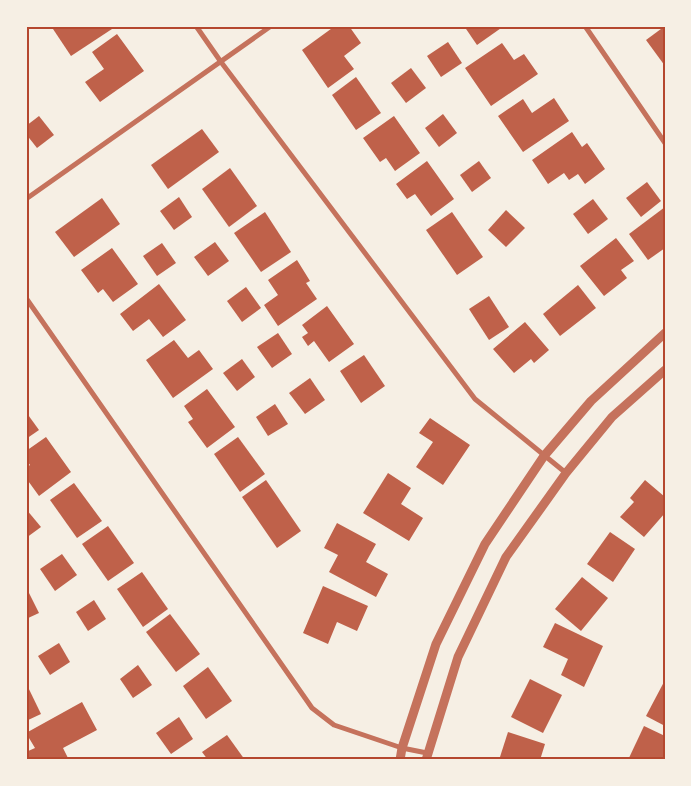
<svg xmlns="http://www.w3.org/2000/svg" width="691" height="786" font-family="'Work Sans',sans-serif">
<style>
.building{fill:#bf614a}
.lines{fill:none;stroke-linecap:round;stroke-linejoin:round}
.minor{stroke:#c5725c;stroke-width:5}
.tertiary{stroke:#c5725c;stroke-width:9}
.neatline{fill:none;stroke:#b5482f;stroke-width:2}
</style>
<rect width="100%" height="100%" fill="#f6efe4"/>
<g class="building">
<path d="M 51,26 L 111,26 L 112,29 L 71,56 Z"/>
<path d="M 335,26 L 349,26 L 361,43 L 344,56 L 354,69 L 328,88 L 302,50 Z"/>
<path d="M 464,26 L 504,26 L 477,45 Z"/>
<path d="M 665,26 L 665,66 L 646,40 Z"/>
<path d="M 117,34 L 144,71 L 100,102 L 85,82 L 104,69 L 92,52 Z"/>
<path d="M 448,42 L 462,63 L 441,77 L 427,56 Z"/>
<path d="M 502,43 L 514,60 L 524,54 L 538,74 L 491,106 L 465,68 Z"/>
<path d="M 411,68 L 426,88 L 406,103 L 391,83 Z"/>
<path d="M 356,77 L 381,113 L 356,130 L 332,95 Z"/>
<path d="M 554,98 L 569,121 L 523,152 L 498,116 L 523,99 L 532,113 Z"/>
<path d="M 443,114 L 457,133 L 439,147 L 425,128 Z"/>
<path d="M 39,116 L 54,135 L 37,148 L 26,134 L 26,126 Z"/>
<path d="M 394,116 L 420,153 L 395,171 L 386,158 L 380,162 L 363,138 Z"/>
<path d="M 202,129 L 219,152 L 168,189 L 151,165 Z"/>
<path d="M 572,132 L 582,147 L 587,143 L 605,169 L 585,184 L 578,174 L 569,180 L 564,173 L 548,184 L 532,160 Z"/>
<path d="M 427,161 L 454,199 L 431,216 L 415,194 L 407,199 L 396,184 Z"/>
<path d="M 479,161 L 491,178 L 472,192 L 460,175 Z"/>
<path d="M 230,168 L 257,206 L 229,227 L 202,189 Z"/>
<path d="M 647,182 L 661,201 L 641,217 L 626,198 Z"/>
<path d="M 179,197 L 192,217 L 174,230 L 160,211 Z"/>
<path d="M 102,198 L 120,224 L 74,257 L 55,232 Z"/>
<path d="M 593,199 L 608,219 L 588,234 L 573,214 Z"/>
<path d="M 665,207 L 665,248 L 648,260 L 629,234 Z"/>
<path d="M 506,210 L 525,228 L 506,247 L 488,230 Z"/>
<path d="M 265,212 L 291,252 L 261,272 L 234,233 Z"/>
<path d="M 452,212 L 483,257 L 457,275 L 426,230 Z"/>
<path d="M 616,238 L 634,261 L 621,270 L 627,278 L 604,296 L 580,266 Z"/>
<path d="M 215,242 L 229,261 L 208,276 L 194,257 Z"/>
<path d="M 162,243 L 176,263 L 157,276 L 143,256 Z"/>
<path d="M 112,248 L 138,284 L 113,302 L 103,289 L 98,293 L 81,270 Z"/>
<path d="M 297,260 L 310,281 L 306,283 L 317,299 L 278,326 L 264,305 L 278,295 L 268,280 Z"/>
<path d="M 159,284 L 186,320 L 163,337 L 149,319 L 133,331 L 120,314 Z"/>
<path d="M 578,285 L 596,308 L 560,336 L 543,314 Z"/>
<path d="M 246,287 L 261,308 L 242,322 L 227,301 Z"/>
<path d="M 489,296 L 509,327 L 489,340 L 469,309 Z"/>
<path d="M 327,306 L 354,344 L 329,362 L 314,341 L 308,346 L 302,337 L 308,333 L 302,325 Z"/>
<path d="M 525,322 L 549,350 L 534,363 L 531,359 L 514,373 L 493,349 Z"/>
<path d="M 278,333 L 292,354 L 272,368 L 257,347 Z"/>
<path d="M 174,340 L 188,358 L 199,350 L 213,369 L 173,398 L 146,360 Z"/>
<path d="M 364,355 L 385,386 L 361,403 L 340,371 Z"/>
<path d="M 242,359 L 255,377 L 237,391 L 223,373 Z"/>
<path d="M 310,378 L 325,400 L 305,414 L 289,393 Z"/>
<path d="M 207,389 L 235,427 L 207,448 L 188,422 L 193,419 L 184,406 Z"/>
<path d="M 275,404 L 288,424 L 268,436 L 256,417 Z"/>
<path d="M 26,412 L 39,430 L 26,439 Z"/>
<path d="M 430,418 L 470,445 L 443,485 L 416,467 L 433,442 L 419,433 Z"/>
<path d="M 46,437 L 71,472 L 39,496 L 26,478 L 26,468 L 30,465 L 26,459 L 26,451 Z"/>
<path d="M 238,437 L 265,474 L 240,492 L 214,454 Z"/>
<path d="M 388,473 L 411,488 L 401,504 L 423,518 L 409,541 L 363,513 Z"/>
<path d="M 266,480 L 301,531 L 277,548 L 242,497 Z"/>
<path d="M 645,480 L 665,497 L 665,513 L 644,537 L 620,517 L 634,502 L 630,498 Z"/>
<path d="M 74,483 L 102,521 L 77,538 L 50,500 Z"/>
<path d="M 26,509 L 41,527 L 26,538 Z"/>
<path d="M 337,523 L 376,544 L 366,562 L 388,574 L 376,597 L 329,572 L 338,555 L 324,548 Z"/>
<path d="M 108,526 L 134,563 L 108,581 L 82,544 Z"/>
<path d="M 610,532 L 635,549 L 613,582 L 587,564 Z"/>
<path d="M 62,554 L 77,575 L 55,591 L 40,569 Z"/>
<path d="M 142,572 L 168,609 L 143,627 L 117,589 Z"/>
<path d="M 582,577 L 608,598 L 581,631 L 555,609 Z"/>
<path d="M 323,586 L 368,606 L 357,631 L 337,622 L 328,644 L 303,633 Z"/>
<path d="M 28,591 L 39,613 L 26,619 L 26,592 Z"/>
<path d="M 94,600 L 106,619 L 88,631 L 76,612 Z"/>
<path d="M 170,614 L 200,654 L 176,672 L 146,632 Z"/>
<path d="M 555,623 L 603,646 L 584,687 L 561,675 L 568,659 L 543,647 Z"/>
<path d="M 59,643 L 70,662 L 50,675 L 38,656 Z"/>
<path d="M 138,665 L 152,685 L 133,698 L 120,679 Z"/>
<path d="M 208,667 L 232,701 L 206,719 L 183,686 Z"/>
<path d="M 530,679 L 562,695 L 543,733 L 511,717 Z"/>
<path d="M 665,680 L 665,726 L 646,716 Z"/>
<path d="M 26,683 L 41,714 L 26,721 Z"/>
<path d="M 82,702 L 97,730 L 63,748 L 69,760 L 26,760 L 26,752 L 35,748 L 26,733 Z"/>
<path d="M 179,717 L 193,739 L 171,754 L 156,733 Z"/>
<path d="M 644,726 L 665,736 L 665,760 L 628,760 Z"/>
<path d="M 508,732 L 545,744 L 540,760 L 499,760 Z"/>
<path d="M 227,735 L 245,760 L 208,760 L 202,752 Z"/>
</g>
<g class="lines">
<g class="minor">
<path d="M 196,26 L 221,62 L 475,399 L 566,473"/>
<path d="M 585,26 L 665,143"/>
<path d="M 26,199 L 271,26"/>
<path d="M 26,298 L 312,708 L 334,725 L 402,748 L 427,753"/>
</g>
<g class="tertiary">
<path d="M 400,760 L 402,748 L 436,644 L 485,544 L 544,456 L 591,401 L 665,333"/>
<path d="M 426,760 L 458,657 L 506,557 L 566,473 L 612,417 L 665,370"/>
</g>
</g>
<rect width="691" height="786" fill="none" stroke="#f6efe4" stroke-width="55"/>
<rect x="28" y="28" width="636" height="730" class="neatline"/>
</svg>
